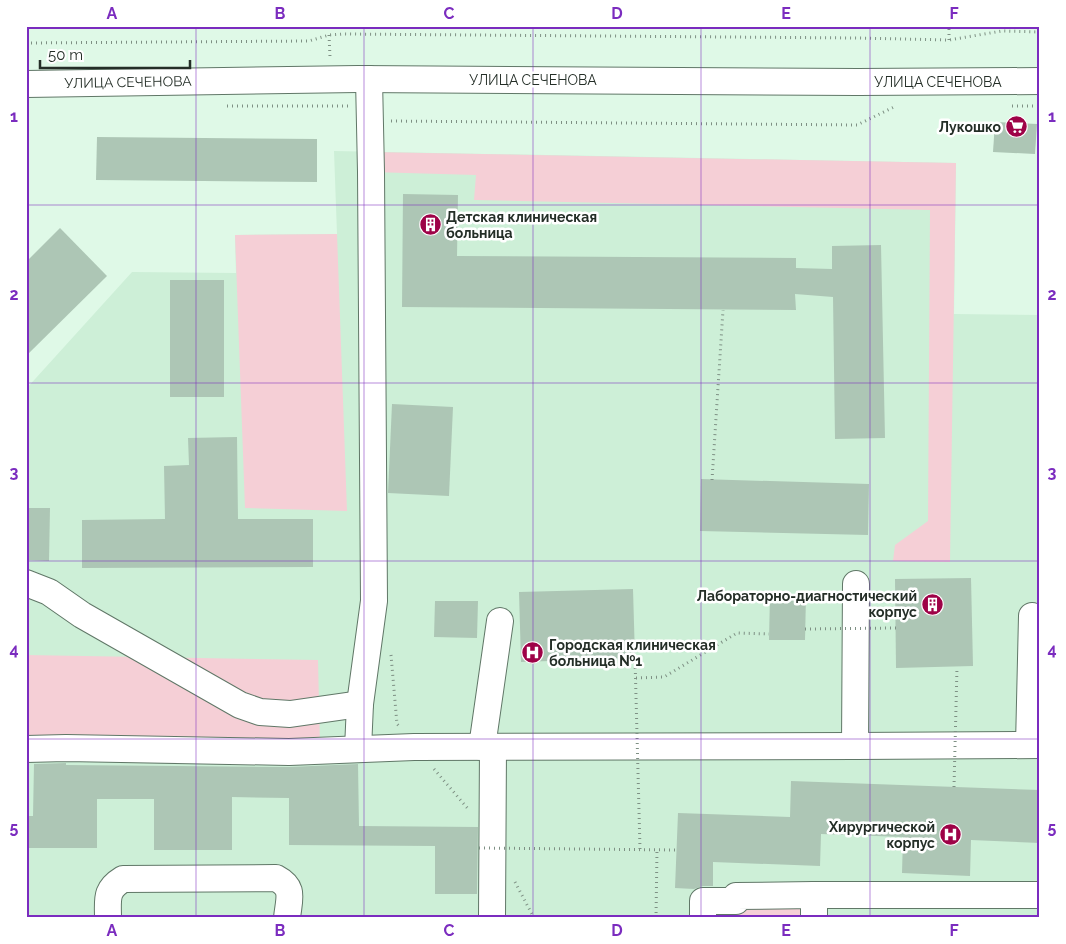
<svg xmlns="http://www.w3.org/2000/svg" width="1066" height="944" font-family="Raleway,sans-serif">
<style>
.built{fill:#cdefd7}
.green{fill:#f5cfd6}
.building{fill:#adc6b5}
.lines{fill:none;stroke-linecap:round;stroke-linejoin:round}
.minor-casing{stroke:#607767;stroke-width:28}
.path{stroke:#7e9084;stroke-width:3;stroke-dasharray:1 4;stroke-linecap:butt}
.minor{stroke:#fff;stroke-width:26}
.path-bridge{stroke:#7e9084;stroke-width:3;stroke-dasharray:1 4;stroke-linecap:butt}
.grid{fill:none;stroke:#7b2cbf;stroke-width:1;stroke-opacity:0.55}
.labels{text-anchor:middle;dominant-baseline:central;stroke-width:5;stroke-linejoin:round;paint-order:stroke}
.street-label{font-size:14px;fill:#242e27;stroke:#fff}
.poi-label{font-size:14px;font-weight:bold;fill:#242e27;stroke:#fff;text-anchor:end}
.neatline{fill:none;stroke:#7b2cbf;stroke-width:2}
.grid-label{font-size:16px;text-anchor:middle;font-weight:bold;fill:#7b2cbf}
</style>
<rect width="100%" height="100%" fill="#dff9e7"/>
<path class="built" d="M 334,151 L 956,163 L 954,314 L 1040,315 L 1040,918 L 26,918 L 26,389 L 132,272 L 236,273 L 235,235 L 337,234 Z"/>
<g class="green">
<path d="M 371,152 L 956,163 L 950,562 L 893,561 L 895,545 L 928,521 L 930,210 L 474,200 L 476,175 L 371,172 Z"/>
<path d="M 337,234 L 347,511 L 245,508 L 235,235 Z"/>
<path d="M 26,655 L 318,660 L 320,747 L 26,739 Z"/>
<path d="M 814,895 L 814,918 L 703,918 L 736,901 Z"/>
</g>
<g class="building">
<path d="M 995,122 L 1037,124 L 1035,154 L 993,152 Z"/>
<path d="M 97,137 L 317,139 L 317,182 L 96,180 Z"/>
<path d="M 403,194 L 458,195 L 457,256 L 796,258 L 796,268 L 832,269 L 832,246 L 881,245 L 885,438 L 835,439 L 833,297 L 795,294 L 796,310 L 402,307 Z"/>
<path d="M 60,228 L 107,276 L 26,356 L 26,262 Z"/>
<rect x="170" y="280" width="54" height="117"/>
<path d="M 392,404 L 453,407 L 449,496 L 388,493 Z"/>
<path d="M 237,437 L 238,519 L 313,519 L 313,567 L 82,568 L 82,520 L 165,519 L 164,466 L 189,465 L 188,438 Z"/>
<path d="M 701,479 L 869,484 L 868,535 L 700,531 Z"/>
<path d="M 26,508 L 50,508 L 49,561 L 26,560 Z"/>
<path d="M 971,578 L 973,666 L 896,668 L 895,579 Z"/>
<path d="M 633,589 L 635,658 L 521,662 L 519,592 Z"/>
<path d="M 770,595 L 806,596 L 805,640 L 769,640 Z"/>
<path d="M 435,601 L 478,601 L 477,638 L 434,637 Z"/>
<path d="M 66,763 L 66,765 L 289,767 L 358,764 L 359,826 L 478,827 L 477,894 L 435,894 L 435,846 L 289,845 L 289,798 L 232,797 L 232,850 L 154,850 L 154,799 L 97,799 L 97,848 L 26,848 L 26,816 L 33,816 L 34,764 Z"/>
<path d="M 791,781 L 1040,790 L 1040,843 L 971,840 L 970,876 L 902,873 L 903,837 L 821,834 L 820,866 L 713,862 L 713,886 L 703,886 L 694,889 L 675,888 L 678,813 L 790,817 Z"/>
</g>
<g class="lines">
<defs>
<g id="minor">
<path d="M 26,84 L 358,79 L 858,82 L 1040,81"/>
<path d="M 26,583 L 49,592 L 82,615 L 240,705 L 260,712 L 290,714 L 360,704"/>
<path d="M 856,584 L 855,746 L 1040,745"/>
<path d="M 1029,745 L 1032,616"/>
<path d="M 482,747 L 500,621"/>
<path d="M 26,749 L 66,748 L 289,752 L 414,747 L 855,746"/>
<path d="M 358,749 L 360,704 L 374,601 L 371,172 L 369,79"/>
<path d="M 814,895 L 1040,895"/>
<path d="M 108,918 C 108,899 105,890 123,879 L 276,878 C 295,888 289,898 287,918"/>
<path d="M 492,918 L 493,747"/>
<path d="M 703,918 L 703,901 L 736,901 L 736,896 L 814,895 L 814,918"/>
</g>
</defs>
<use href="#minor" class="minor-casing"/>
<g class="path">
<path d="M 329,35 L 330,57"/>
<path d="M 949,40 L 949,26"/>
<path d="M 26,43 L 309,41 L 329,35 L 345,34 L 857,38 L 949,40 L 1002,31 L 1040,32"/>
<path d="M 227,106 L 348,106"/>
<path d="M 1012,106 L 1040,106"/>
<path d="M 391,121 L 857,125 L 896,106"/>
<path d="M 712,480 L 723,310"/>
<path d="M 391,655 L 397,724 L 399,726"/>
<path d="M 636,678 L 664,677 L 737,633 L 769,634"/>
<path d="M 434,769 L 469,810"/>
<path d="M 515,882 L 534,918"/>
<path d="M 656,918 L 657,849"/>
</g>
<use href="#minor" class="minor"/>
<g class="path-bridge">
<path d="M 805,629 L 896,628"/>
<path d="M 635,658 L 640,849"/>
<path d="M 954,787 L 957,667"/>
<path d="M 479,848 L 677,850"/>
</g>
</g>
<path class="grid" d="M 196,26 L 196,918M 364,26 L 364,918M 533,26 L 533,918M 701,26 L 701,918M 870,26 L 870,918M 26,205 L 1040,205M 26,383 L 1040,383M 26,561 L 1040,561M 26,739 L 1040,739"/>
<defs>
<symbol id="supermarket-disc" viewBox="-11 -11 22 22"><circle r="9.5" fill="#9e0247" stroke="#fff"/><path d="M-6-5.5h2.5l.6 2H6L4.5 2H-2.5L-4.4-4H-6ZM-1.5 3.2a1.3 1.3 0 1 0 .1 0ZM3 3.2a1.3 1.3 0 1 0 .1 0Z" fill="#fff"/></symbol>
<symbol id="building-disc" viewBox="-11 -11 22 22"><circle r="9.5" fill="#9e0247" stroke="#fff"/><path d="M-4-6H4V6H1V3H-1V6H-4ZM-2.5-4.3h1.7v1.8h-1.7ZM.8-4.3h1.7v1.8H.8ZM-2.5-1h1.7V.8h-1.7ZM.8-1h1.7V.8H.8Z" fill="#fff"/></symbol>
<symbol id="hospital-disc" viewBox="-11 -11 22 22"><circle r="9.5" fill="#9e0247" stroke="#fff"/><path d="M-5-5h3v3.5h4V-5h3V5h-3V1.5h-4V5h-3Z" fill="#fff"/></symbol>
</defs>
<g fill-rule="evenodd">
<use href="#supermarket-disc" x="1004" y="114" width="25" height="25"/>
<use href="#building-disc" x="418" y="212" width="25" height="25"/>
<use href="#building-disc" x="920" y="592" width="25" height="25"/>
<use href="#hospital-disc" x="520" y="640" width="25" height="25"/>
<use href="#hospital-disc" x="938" y="822" width="25" height="25"/>
</g>
<g class="labels">
<g class="street-label">
<text x="533" y="80">УЛИЦА СЕЧЕНОВА</text>
<text transform="translate(128 82) rotate(-1)">УЛИЦА СЕЧЕНОВА</text>
<text x="938" y="82">УЛИЦА СЕЧЕНОВА</text>
</g>
<g class="poi-label">
<text x="1001" y="127">Лукошко</text>
<text x="446" y="217" text-anchor="start">Детская клиническая<tspan x="446" dy="16">больница</tspan></text>
<text x="917" y="596">Лабораторно-диагностический<tspan x="917" dy="16">корпус</tspan></text>
<text x="549" y="645" text-anchor="start">Городская клиническая<tspan x="549" dy="16">больница №1</tspan></text>
<text x="935" y="827">Хирургической<tspan x="935" dy="16">корпус</tspan></text>
</g>
</g>
<rect width="1066" height="944" fill="none" stroke="#ffffff" stroke-width="55"/>
<path d="M40 60v8h150v-8" fill="none" stroke="#242e27" stroke-width="2.5"/>
<text x="48" y="60" font-size="15" fill="#242e27" stroke="#ffffff" stroke-width="4" paint-order="stroke">50 m</text>
<rect x="28" y="28" width="1010" height="888" class="neatline"/>
<g class="grid-label">
<text x="112" y="19">A</text>
<text x="280" y="19">B</text>
<text x="449" y="19">C</text>
<text x="617" y="19">D</text>
<text x="786" y="19">E</text>
<text x="954" y="19">F</text>
<text x="14" y="122">1</text>
<text x="1052" y="122">1</text>
<text x="14" y="300">2</text>
<text x="1052" y="300">2</text>
<text x="14" y="478">3</text>
<text x="1052" y="478">3</text>
<text x="14" y="655">4</text>
<text x="1052" y="655">4</text>
<text x="14" y="833">5</text>
<text x="1052" y="833">5</text>
<text x="112" y="936">A</text>
<text x="280" y="936">B</text>
<text x="449" y="936">C</text>
<text x="617" y="936">D</text>
<text x="786" y="936">E</text>
<text x="954" y="936">F</text>
</g>
</svg>
